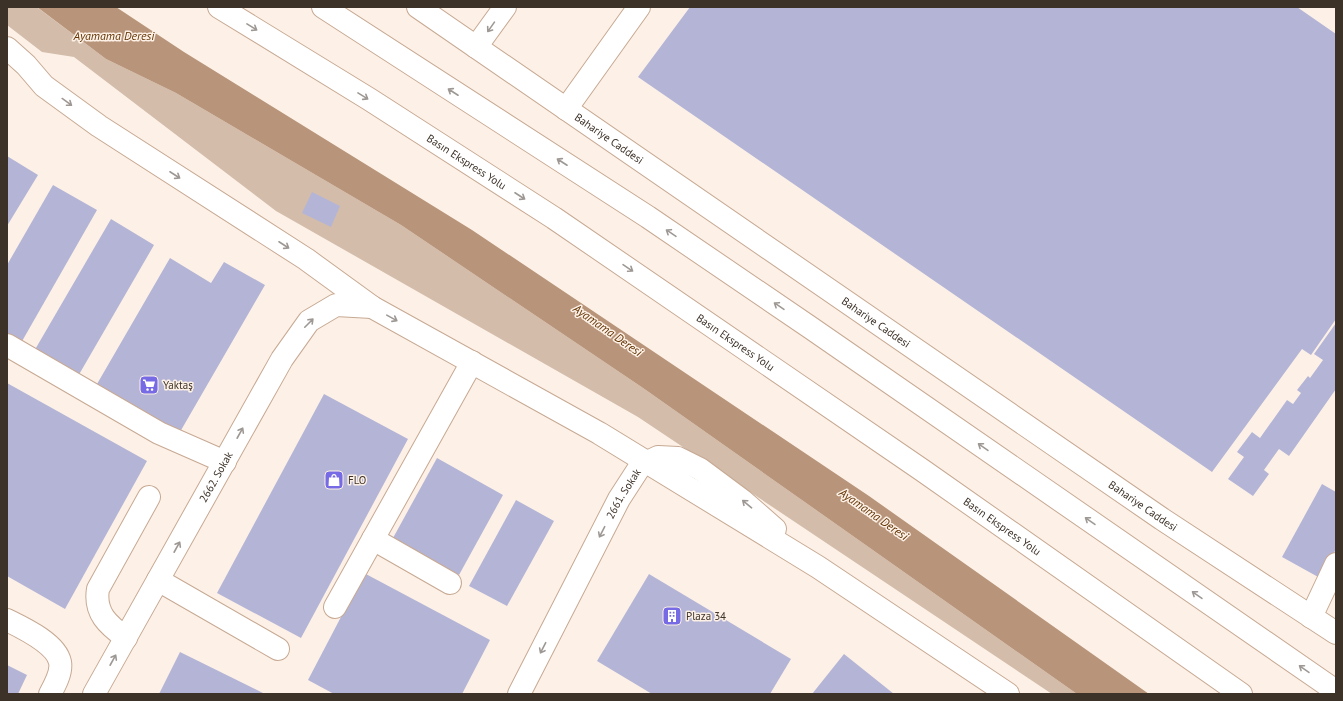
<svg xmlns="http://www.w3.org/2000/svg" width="1343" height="701" font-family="'PT Sans',sans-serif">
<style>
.green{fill:#d3bcaa}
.water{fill:#b8957a}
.building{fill:#b4b5d6}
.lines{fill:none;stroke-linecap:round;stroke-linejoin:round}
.minor-casing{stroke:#c7a993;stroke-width:24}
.major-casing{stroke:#c7a993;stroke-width:24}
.highway-casing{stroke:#c7a993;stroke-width:24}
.minor{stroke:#fff;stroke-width:22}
.major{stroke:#fff;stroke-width:22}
.highway{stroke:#fff;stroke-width:22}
.oneway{stroke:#9e9894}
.labels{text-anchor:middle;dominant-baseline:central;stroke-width:3;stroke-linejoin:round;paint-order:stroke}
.street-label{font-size:11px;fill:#3d3228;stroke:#fdf1e7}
.poi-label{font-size:11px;fill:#3d3228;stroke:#fdf1e7;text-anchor:start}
.water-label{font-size:12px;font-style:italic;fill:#643606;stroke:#fdf1e7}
</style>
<rect width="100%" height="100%" fill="#fdf1e7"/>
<path class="green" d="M 7,7 L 38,8 L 106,59 L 176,93 L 401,225 L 643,388 L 1077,694 L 1052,694 L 638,417 L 276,211 L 74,57 L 42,52 L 7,25 Z"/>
<path class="water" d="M 37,7 L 116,7 L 184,52 L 472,230 L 869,496 L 1149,694 L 1077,694 L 643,388 L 401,225 L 176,93 L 106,59 Z"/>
<g class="building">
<path d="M 690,7 L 1297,7 L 1336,34 L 1336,319 L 1311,355 L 1302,349 L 1212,472 L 638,77 Z"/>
<path d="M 7,156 L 38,175 L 7,226 Z"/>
<path d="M 53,185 L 97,210 L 21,343 L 7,335 L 7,265 Z"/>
<path d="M 312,192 L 340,206 L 331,227 L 302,213 Z"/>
<path d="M 111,219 L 154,245 L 77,378 L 33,353 Z"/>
<path d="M 170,258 L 211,283 L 224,262 L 265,285 L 180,432 L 97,384 Z"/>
<path d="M 1336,323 L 1336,389 L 1289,456 L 1279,449 L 1264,470 L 1269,474 L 1253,496 L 1228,479 L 1244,457 L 1237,452 L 1252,432 L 1260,438 L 1287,400 L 1293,404 L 1301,393 L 1297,390 L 1308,376 L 1310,378 L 1323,360 L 1314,354 Z"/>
<path d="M 7,383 L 147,461 L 65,609 L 7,576 Z"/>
<path d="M 324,394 L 408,439 L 301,638 L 217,593 Z"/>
<path d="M 437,458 L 503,495 L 459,575 L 393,538 Z"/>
<path d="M 1322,484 L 1336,492 L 1336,549 L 1320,578 L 1282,557 Z"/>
<path d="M 516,500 L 554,521 L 507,606 L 469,586 Z"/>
<path d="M 364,573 L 490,640 L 462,694 L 334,694 L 308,680 Z"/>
<path d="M 649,574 L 791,659 L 770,694 L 652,694 L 597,661 Z"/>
<path d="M 180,652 L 265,694 L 159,694 Z"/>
<path d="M 844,654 L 894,694 L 812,694 Z"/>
<path d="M 7,665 L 27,675 L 18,694 L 7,694 Z"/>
</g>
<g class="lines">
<defs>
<g id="minor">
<path d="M 476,47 L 505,7"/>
<path d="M 7,48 L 26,65 L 44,86 L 99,126 L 306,259 L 372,307 L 599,433 L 818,567 L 1008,694"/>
<path d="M 566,109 L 639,7"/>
<path d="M 7,345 L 159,433 L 225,462"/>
<path d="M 373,539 L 450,583"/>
<path d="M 158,580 L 278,649"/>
<path d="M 335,607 L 472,362"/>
<path d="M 1311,617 L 1336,564"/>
<path d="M 7,620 C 23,628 56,643 60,662 C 62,672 55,685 50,694"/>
<path d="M 126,638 C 108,625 94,613 98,589 L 149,497"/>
<path id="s1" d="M 94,694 L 282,359 L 309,321 L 336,305 L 372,307"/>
<path id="s2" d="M 519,694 L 619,499 L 641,465 L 658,457 L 678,458 L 700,469 L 743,501 L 775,529"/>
</g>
<g id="major">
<path id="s3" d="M 418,7 L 1162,519 L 1336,633"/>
</g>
<g id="highway">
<path id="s4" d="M 219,7 L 369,99 L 554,218 L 922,470 L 1241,694"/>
<path d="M 323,7 L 648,217 L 811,328 L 1336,691"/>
</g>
</defs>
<use href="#minor" class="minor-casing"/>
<use href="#major" class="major-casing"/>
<use href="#highway" class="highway-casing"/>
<use href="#minor" class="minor"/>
<use href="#major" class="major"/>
<use href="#highway" class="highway"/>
</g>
<defs><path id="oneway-shaft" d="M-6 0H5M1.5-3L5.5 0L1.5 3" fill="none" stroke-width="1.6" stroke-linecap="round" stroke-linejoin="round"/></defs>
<g class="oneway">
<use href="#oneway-shaft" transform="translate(252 27) rotate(32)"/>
<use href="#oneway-shaft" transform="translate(491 27) rotate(125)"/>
<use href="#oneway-shaft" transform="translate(453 92) rotate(-147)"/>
<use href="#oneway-shaft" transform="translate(363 96) rotate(32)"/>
<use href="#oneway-shaft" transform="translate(67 102) rotate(36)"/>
<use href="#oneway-shaft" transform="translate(562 162) rotate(-147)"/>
<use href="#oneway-shaft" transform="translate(175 175) rotate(33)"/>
<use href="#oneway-shaft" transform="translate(520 196) rotate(33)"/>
<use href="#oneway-shaft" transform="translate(671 233) rotate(-146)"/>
<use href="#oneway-shaft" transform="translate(284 245) rotate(33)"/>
<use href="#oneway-shaft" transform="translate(628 268) rotate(34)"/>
<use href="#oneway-shaft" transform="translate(779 306) rotate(-146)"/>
<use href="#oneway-shaft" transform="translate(392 318) rotate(29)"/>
<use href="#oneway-shaft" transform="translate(309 323) rotate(-45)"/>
<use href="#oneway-shaft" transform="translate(240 433) rotate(-61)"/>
<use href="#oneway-shaft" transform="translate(983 447) rotate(-145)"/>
<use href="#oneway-shaft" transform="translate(747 504) rotate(-140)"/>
<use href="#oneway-shaft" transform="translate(1090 521) rotate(-145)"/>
<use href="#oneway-shaft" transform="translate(602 532) rotate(117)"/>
<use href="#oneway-shaft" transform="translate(177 547) rotate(-61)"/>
<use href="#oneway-shaft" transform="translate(1197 595) rotate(-145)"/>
<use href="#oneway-shaft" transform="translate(543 648) rotate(117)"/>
<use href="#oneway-shaft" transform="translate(113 660) rotate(-61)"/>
<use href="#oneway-shaft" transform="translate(1304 669) rotate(-145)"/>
</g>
<defs>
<symbol id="supermarket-square" viewBox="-11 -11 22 22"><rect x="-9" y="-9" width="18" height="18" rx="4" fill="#766ae5" stroke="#fdf1e7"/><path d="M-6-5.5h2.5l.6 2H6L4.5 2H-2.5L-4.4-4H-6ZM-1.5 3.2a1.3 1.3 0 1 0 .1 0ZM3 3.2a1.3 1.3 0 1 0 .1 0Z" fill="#fff"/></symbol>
<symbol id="shop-square" viewBox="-11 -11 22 22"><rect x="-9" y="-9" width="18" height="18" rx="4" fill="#766ae5" stroke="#fdf1e7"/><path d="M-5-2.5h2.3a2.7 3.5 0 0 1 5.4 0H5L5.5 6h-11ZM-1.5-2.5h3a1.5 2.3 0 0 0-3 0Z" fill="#fff"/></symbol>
<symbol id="building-square" viewBox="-11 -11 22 22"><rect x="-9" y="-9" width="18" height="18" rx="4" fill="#766ae5" stroke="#fdf1e7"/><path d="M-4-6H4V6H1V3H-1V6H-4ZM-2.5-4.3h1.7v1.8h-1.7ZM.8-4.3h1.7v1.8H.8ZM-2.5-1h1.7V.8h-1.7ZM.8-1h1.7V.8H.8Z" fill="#fff"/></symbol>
</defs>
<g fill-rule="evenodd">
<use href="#supermarket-square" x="138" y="374" width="22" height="22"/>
<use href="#shop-square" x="323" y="469" width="22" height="22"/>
<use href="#building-square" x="661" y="605" width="22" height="22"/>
</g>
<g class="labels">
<g class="street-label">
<text stroke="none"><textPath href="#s3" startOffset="232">Bahariye Caddesi</textPath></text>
<text stroke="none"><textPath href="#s4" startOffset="292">Basın Ekspress Yolu</textPath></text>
<text stroke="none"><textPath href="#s3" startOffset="556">Bahariye Caddesi</textPath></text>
<text stroke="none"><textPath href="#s4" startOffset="616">Basın Ekspress Yolu</textPath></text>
<text stroke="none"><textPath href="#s1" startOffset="249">2662. Sokak</textPath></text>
<text stroke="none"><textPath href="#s2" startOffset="226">2661. Sokak</textPath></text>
<text stroke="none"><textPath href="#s3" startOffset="880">Bahariye Caddesi</textPath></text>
<text stroke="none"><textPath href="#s4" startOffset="940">Basın Ekspress Yolu</textPath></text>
</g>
<g class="poi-label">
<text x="163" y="385">Yaktaş</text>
<text x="348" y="480">FLO</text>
<text x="686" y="616">Plaza 34</text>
</g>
<g class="water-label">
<text x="114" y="35">Ayamama Deresi</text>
<text transform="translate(608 330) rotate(35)">Ayamama Deresi</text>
<text transform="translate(874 514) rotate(35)">Ayamama Deresi</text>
</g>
</g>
<rect width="1343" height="701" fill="none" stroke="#3d3228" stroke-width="16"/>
</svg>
